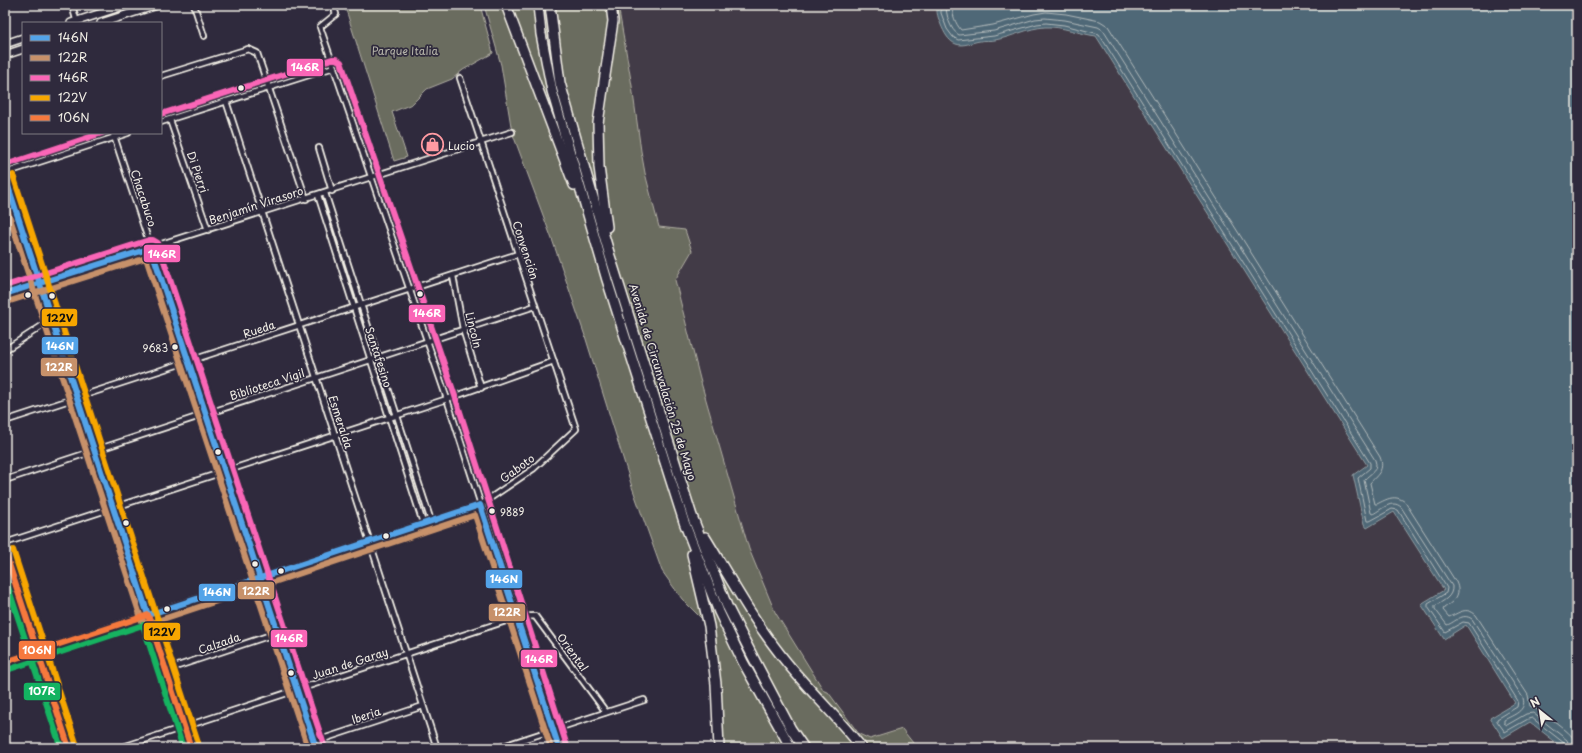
<svg xmlns="http://www.w3.org/2000/svg" width="1582" height="753" font-family="'Playpen Sans',sans-serif">
<style>
.built{fill:#423b47}
.green{fill:#6b6c5e;stroke:#b0aea3}
.water{fill:#4f6877;stroke:#919fa4}
.lines{fill:none;stroke-linecap:round;stroke-linejoin:round}
.shore{stroke:#b2babb;stroke-width:1}
.street-casing{stroke:#f4f1e8;stroke-width:8}
.primary-casing{stroke:#f4f1e8;stroke-width:10}
.highway-casing{stroke:#f4f1e8;stroke-width:12}
.street{stroke:#2f2a3d;stroke-width:4.5}
.primary{stroke:#2f2a3d;stroke-width:7}
.highway{stroke:#2f2a3d;stroke-width:9}
.bus-1-casing{stroke:#2f2a3d;stroke-width:9}
.bus-2-casing{stroke:#2f2a3d;stroke-width:9}
.bus-3-casing{stroke:#2f2a3d;stroke-width:9}
.bus-4-casing{stroke:#2f2a3d;stroke-width:9}
.bus-5-casing{stroke:#2f2a3d;stroke-width:9}
.bus-6-casing{stroke:#2f2a3d;stroke-width:9}
.bus-1{stroke:#53a3e8;stroke-width:6}
.bus-2{stroke:#c7916a;stroke-width:6}
.bus-3{stroke:#fa66b7;stroke-width:6}
.bus-4{stroke:#f7a600;stroke-width:6}
.bus-5{stroke:#f6793e;stroke-width:6}
.bus-6{stroke:#13b361;stroke-width:6}
.bus-dot{fill:#f4f1e8;stroke:#2f2a3d;stroke-width:1.5}
.labels{text-anchor:middle;dominant-baseline:central;stroke-width:3.5;stroke-linejoin:round;paint-order:stroke}
.bus-label{font-size:10px;fill:#f4f1e8;stroke:#2f2a3d;text-anchor:end}
.park-label{font-size:11px;fill:#b6b5aa;stroke:#2f2a3d}
.poi-label{font-size:11px;fill:#f4f1e8;stroke:#2f2a3d;text-anchor:start}
.street-label{font-size:11px;fill:#f4f1e8;stroke:#2f2a3d}
.line-badge{stroke:#2f2a3d;stroke-width:1.5}
.badge-label{font-size:11px;text-anchor:middle;font-weight:bold;fill:#fff}
.pale-badge-label{font-size:11px;text-anchor:middle;font-weight:bold;fill:#111}
</style>
<rect width="100%" height="100%" fill="#2f2a3d"/>
<filter id="ink" filterUnits="userSpaceOnUse"><feTurbulence type="fractalNoise" baseFrequency=".025" numOctaves="2"/><feDisplacementMap in="SourceGraphic" scale="8" xChannelSelector="R" yChannelSelector="G"/><feConvolveMatrix kernelMatrix="1 2 1 2 8 2 1 2 1" color-interpolation-filters="sRGB"/></filter>
<g filter="url(#ink)">
<path class="built" d="M 618,5 L 938,5 L 937,9 L 939,21 L 965,45 L 979,41 L 995,40 L 1038,28 L 1046,27 L 1064,29 L 1096,36 L 1367,465 L 1353,475 L 1364,524 L 1367,528 L 1394,512 L 1444,590 L 1421,604 L 1466,625 L 1515,704 L 1490,718 L 1503,738 L 1530,722 L 1563,748 L 917,748 L 902,729 L 870,739 L 859,734 L 828,692 L 824,691 L 775,612 L 749,549 L 700,379 L 675,280 L 692,251 L 685,230 L 659,227 L 645,173 L 641,151 L 632,86 Z"/>
<g class="green">
<path d="M 343,5 L 480,5 L 493,53 L 463,70 L 452,79 L 427,89 L 412,104 L 392,112 L 407,157 L 394,161 L 347,13 Z"/>
<path d="M 484,5 L 618,5 L 632,86 L 641,151 L 645,173 L 659,227 L 685,230 L 692,251 L 675,280 L 700,379 L 749,549 L 775,612 L 824,691 L 828,692 L 859,734 L 870,739 L 902,729 L 917,748 L 719,748 L 709,626 L 682,599 L 662,571 L 632,487 L 585,336 L 553,242 L 512,132 L 501,65 Z"/>
</g>
<path class="water" d="M 938,5 L 1577,5 L 1577,748 L 1563,748 L 1530,722 L 1503,738 L 1490,718 L 1515,703 L 1466,625 L 1444,639 L 1421,604 L 1444,590 L 1394,512 L 1367,528 L 1364,524 L 1353,475 L 1367,465 L 1096,36 C 1080,34 1062,26 1045,27 C 1028,28 1012,37 995,40 C 990,41 985,40 980,41 C 972,42 964,47 956,44 C 948,41 944,32 941,25 C 939,19 935,12 938,5 Z"/>
<g class="lines">
<g class="shore">
<path d="M 941,5 L 941,13 L 947,29 L 953,37 L 958,40 L 994,36 L 1037,24 L 1046,23 L 1064,25 L 1099,34 L 1370,463 L 1370,468 L 1358,478 L 1367,521 L 1370,521 L 1392,509 L 1398,510 L 1447,588 L 1446,593 L 1428,604 L 1428,607 L 1445,632 L 1463,622 L 1469,623 L 1518,701 L 1517,707 L 1497,719 L 1497,721 L 1505,732 L 1528,719 L 1532,718 L 1564,743 L 1565,748"/>
<path d="M 946,5 C 946,15 950,30 959,35 L 994,31 L 1035,19 L 1045,18 L 1065,20 L 1098,27 L 1103,30 L 1375,460 C 1379,471 1370,473 1364,480 L 1371,513 L 1373,514 C 1382,509 1392,499 1401,507 L 1452,586 C 1453,597 1443,601 1435,606 L 1435,609 L 1447,625 C 1456,622 1462,612 1472,619 L 1523,698 C 1527,711 1513,715 1504,720 L 1504,723 L 1507,725 L 1526,714 L 1533,713 L 1567,740 L 1570,748"/>
<path d="M 952,5 C 952,14 955,23 961,30 L 993,25 L 1034,14 L 1046,12 L 1066,14 L 1100,21 L 1108,26 L 1380,457 C 1385,470 1378,474 1370,483 L 1375,504 L 1377,504 C 1387,499 1395,494 1405,502 L 1456,582 C 1462,595 1454,601 1444,608 L 1443,610 L 1449,617 C 1459,613 1466,606 1476,615 L 1528,695 L 1530,706 C 1540,710 1568,730 1574,739 C 1576,742 1576,745 1576,748"/>
</g>
<defs>
<g id="street">
<path d="M 72,5 L 77,23"/>
<path d="M 194,5 L 204,36"/>
<path d="M 333,5 L 336,14 L 320,27 L 447,399 L 559,748"/>
<path d="M 161,76 L 248,49 L 257,53 L 306,199"/>
<path d="M 226,101 L 437,748"/>
<path d="M 170,120 L 208,230"/>
<path d="M 161,122 L 334,67"/>
<path d="M 113,133 L 316,748"/>
<path d="M 319,148 L 332,191"/>
<path d="M 5,173 L 128,133"/>
<path d="M 5,177 L 191,748"/>
<path d="M 325,193 L 431,521"/>
<path d="M 318,195 L 423,523"/>
<path d="M 453,276 L 463,329 L 481,388"/>
<path d="M 5,294 L 512,132"/>
<path d="M 5,350 L 51,320"/>
<path d="M 5,421 L 518,254"/>
<path d="M 5,480 L 535,306"/>
<path d="M 5,543 L 447,399 L 554,361"/>
<path d="M 5,552 L 69,748"/>
<path d="M 5,662 L 480,505 L 533,469 L 576,429 L 460,78"/>
<path d="M 166,670 L 277,633"/>
<path d="M 314,742 L 423,706"/>
<path d="M 120,748 L 518,617 L 535,616 L 606,712"/>
<path d="M 497,748 L 644,700"/>
</g>
<g id="primary">
<path d="M 71,23 L 126,5"/>
<path d="M 101,23 L 157,5"/>
<path d="M 5,44 L 23,38"/>
<path d="M 5,55 L 23,49"/>
</g>
<g id="highway">
<path d="M 506,5 L 574,185"/>
<path d="M 538,5 L 541,34 L 552,91 L 607,280 L 684,522 L 719,612 L 743,662 L 791,748"/>
<path d="M 550,5 L 560,83 L 610,256 L 692,516 L 727,606 L 754,659 L 791,729 L 804,748"/>
<path d="M 607,227 L 599,167 L 598,123 L 613,21 L 611,5"/>
<path d="M 705,537 C 729,576 751,617 780,654 C 805,687 836,715 862,748"/>
<path d="M 692,554 L 709,626 L 716,684 L 719,748"/>
</g>
</defs>
<use href="#street" class="street-casing"/>
<use href="#primary" class="primary-casing"/>
<use href="#highway" class="highway-casing"/>
<use href="#street" class="street"/>
<use href="#primary" class="primary"/>
<use href="#highway" class="highway"/>
<defs>
<g id="bus-1">
<path d="M 5,177 L 148,615 L 480,505 L 559,748"/>
<path d="M 5,294 L 151,248 L 316,748"/>
</g>
<g id="bus-2">
<path d="M 5,203 L 142,621 L 146,623 L 151,623 L 475,515 L 551,748"/>
<path d="M 7,302 L 146,258 L 308,748"/>
</g>
<g id="bus-3">
<path d="M 161,114 L 332,59 L 336,59 L 341,62 L 455,396 L 567,746"/>
<path d="M 5,165 L 102,133"/>
<path d="M 5,286 L 149,240 L 153,240 L 158,243 L 324,745"/>
</g>
<g id="bus-4">
<path d="M 13,175 L 199,746"/>
<path d="M 13,550 L 77,746"/>
</g>
<g id="bus-5">
<path d="M 5,552 L 69,748"/>
<path d="M 5,662 L 148,615 L 191,748"/>
</g>
<g id="bus-6">
<path d="M 5,578 L 61,748"/>
<path d="M 7,670 L 143,625 L 183,748"/>
</g>
</defs>
<use href="#bus-1" class="bus-1-casing"/>
<use href="#bus-2" class="bus-2-casing"/>
<use href="#bus-3" class="bus-3-casing"/>
<use href="#bus-4" class="bus-4-casing"/>
<use href="#bus-5" class="bus-5-casing"/>
<use href="#bus-6" class="bus-6-casing"/>
<use href="#bus-1" class="bus-1"/>
<use href="#bus-2" class="bus-2"/>
<use href="#bus-3" class="bus-3"/>
<use href="#bus-4" class="bus-4"/>
<use href="#bus-5" class="bus-5"/>
<use href="#bus-6" class="bus-6"/>
</g>
</g>
<defs>
<symbol id="shop-ring" viewBox="-11 -11 22 22"><circle r="9.5" fill="#2f2a3d" stroke="#ff9aa2" stroke-width="1.5"/><path d="M-5-2.5h2.3a2.7 3.5 0 0 1 5.4 0H5L5.5 6h-11ZM-1.5-2.5h3a1.5 2.3 0 0 0-3 0Z" fill="#ff9aa2"/></symbol>
</defs>
<g fill-rule="evenodd">
<use href="#shop-ring" x="420" y="132" width="25" height="25"/>
</g>
<g class="bus-dot">
<circle cx="241" cy="88" r="3.5"/>
<circle cx="420" cy="294" r="3.5"/>
<circle cx="28" cy="295" r="3.5"/>
<circle cx="52" cy="296" r="3.5"/>
<circle cx="175" cy="347" r="3.5"/>
<circle cx="218" cy="452" r="3.5"/>
<circle cx="492" cy="511" r="3.5"/>
<circle cx="126" cy="523" r="3.5"/>
<circle cx="386" cy="536" r="3.5"/>
<circle cx="255" cy="564" r="3.5"/>
<circle cx="281" cy="571" r="3.5"/>
<circle cx="167" cy="609" r="3.5"/>
<circle cx="291" cy="673" r="3.5"/>
</g>
<g class="labels">
<g class="bus-label">
<text x="168" y="347">9683</text>
<text x="500" y="511" text-anchor="start">9889</text>
</g>
<g class="park-label">
<text x="405" y="50">Parque Italia</text>
</g>
<g class="poi-label">
<text x="448" y="145">Lucio</text>
</g>
<g class="street-label">
<text transform="translate(198 172) rotate(71)">Di Pierri</text>
<text transform="translate(144 198) rotate(72)">Chacabuco</text>
<text transform="translate(256 205) rotate(-18)">Benjamín Virasoro</text>
<text transform="translate(526 250) rotate(72)">Convención</text>
<text transform="translate(259 329) rotate(-18)">Rueda</text>
<text transform="translate(474 330) rotate(76)">Lincoln</text>
<text transform="translate(379 357) rotate(72)">Santafesino</text>
<text transform="translate(663 382) rotate(73)">Avenida de Circunvalación 25 de Mayo</text>
<text transform="translate(267 384) rotate(-18)">Biblioteca Vigil</text>
<text transform="translate(341 422) rotate(72)">Esmeralda</text>
<text transform="translate(517 468) rotate(-36)">Gaboto</text>
<text transform="translate(219 643) rotate(-19)">Calzada</text>
<text transform="translate(573 652) rotate(54)">Oriental</text>
<text transform="translate(350 663) rotate(-18)">Juan de Garay</text>
<text transform="translate(366 715) rotate(-18)">Iberia</text>
</g>
</g>
<g class="line-badge">
<rect x="286" y="58" width="38" height="19" rx="4" fill="#fa66b7"/>
<rect x="143" y="244" width="38" height="19" rx="4" fill="#fa66b7"/>
<rect x="408" y="304" width="38" height="19" rx="4" fill="#fa66b7"/>
<rect x="41" y="308" width="37" height="19" rx="4" fill="#f7a600"/>
<rect x="41" y="336" width="38" height="19" rx="4" fill="#53a3e8"/>
<rect x="40" y="357" width="38" height="20" rx="4" fill="#c7916a"/>
<rect x="485" y="569" width="38" height="20" rx="4" fill="#53a3e8"/>
<rect x="237" y="581" width="38" height="19" rx="4" fill="#c7916a"/>
<rect x="198" y="583" width="38" height="19" rx="4" fill="#53a3e8"/>
<rect x="488" y="603" width="38" height="19" rx="4" fill="#c7916a"/>
<rect x="143" y="622" width="38" height="19" rx="4" fill="#f7a600"/>
<rect x="270" y="629" width="38" height="19" rx="4" fill="#fa66b7"/>
<rect x="18" y="640" width="38" height="20" rx="4" fill="#f6793e"/>
<rect x="520" y="649" width="38" height="19" rx="4" fill="#fa66b7"/>
<rect x="23" y="682" width="38" height="19" rx="4" fill="#13b361"/>
</g>
<g class="badge-label">
<text x="305" y="71">146R</text>
<text x="162" y="258">146R</text>
<text x="427" y="317">146R</text>
<text x="60" y="350">146N</text>
<text x="59" y="371">122R</text>
<text x="504" y="583">146N</text>
<text x="256" y="595">122R</text>
<text x="217" y="596">146N</text>
<text x="507" y="616">122R</text>
<text x="289" y="642">146R</text>
<text x="37" y="654">106N</text>
<text x="539" y="663">146R</text>
<text x="42" y="695">107R</text>
</g>
<g class="pale-badge-label">
<text x="60" y="322">122V</text>
<text x="162" y="636">122V</text>
</g>
<rect width="1582" height="753" fill="none" stroke="#2f2a3d" stroke-width="20"/>
<rect x="10" y="10" width="1562" height="733" fill="none" stroke="#f4f1e8" stroke-width="1.5" filter="url(#ink)"/>
<rect x="22" y="22" width="140" height="112" fill="#2f2a3d" stroke="#7e7a81"/>
<rect x="30" y="35" width="20" height="6" fill="#53a3e8" stroke="#7e7a81"/>
<text x="58" y="42" font-size="12" fill="#f4f1e8">146N</text>
<rect x="30" y="55" width="20" height="6" fill="#c7916a" stroke="#7e7a81"/>
<text x="58" y="62" font-size="12" fill="#f4f1e8">122R</text>
<rect x="30" y="75" width="20" height="6" fill="#fa66b7" stroke="#7e7a81"/>
<text x="58" y="82" font-size="12" fill="#f4f1e8">146R</text>
<rect x="30" y="95" width="20" height="6" fill="#f7a600" stroke="#7e7a81"/>
<text x="58" y="102" font-size="12" fill="#f4f1e8">122V</text>
<rect x="30" y="115" width="20" height="6" fill="#f6793e" stroke="#7e7a81"/>
<text x="58" y="122" font-size="12" fill="#f4f1e8">106N</text>
<g transform="translate(1540 711) rotate(330)" stroke="#2f2a3d" stroke-width="3" paint-order="stroke">
<path d="M0-3L7 15L0 10L-7 15Z" fill="#f4f1e8"/>
<text y="-6" font-size="11" font-weight="bold" text-anchor="middle" fill="#f4f1e8">N</text>
</g>
</svg>
